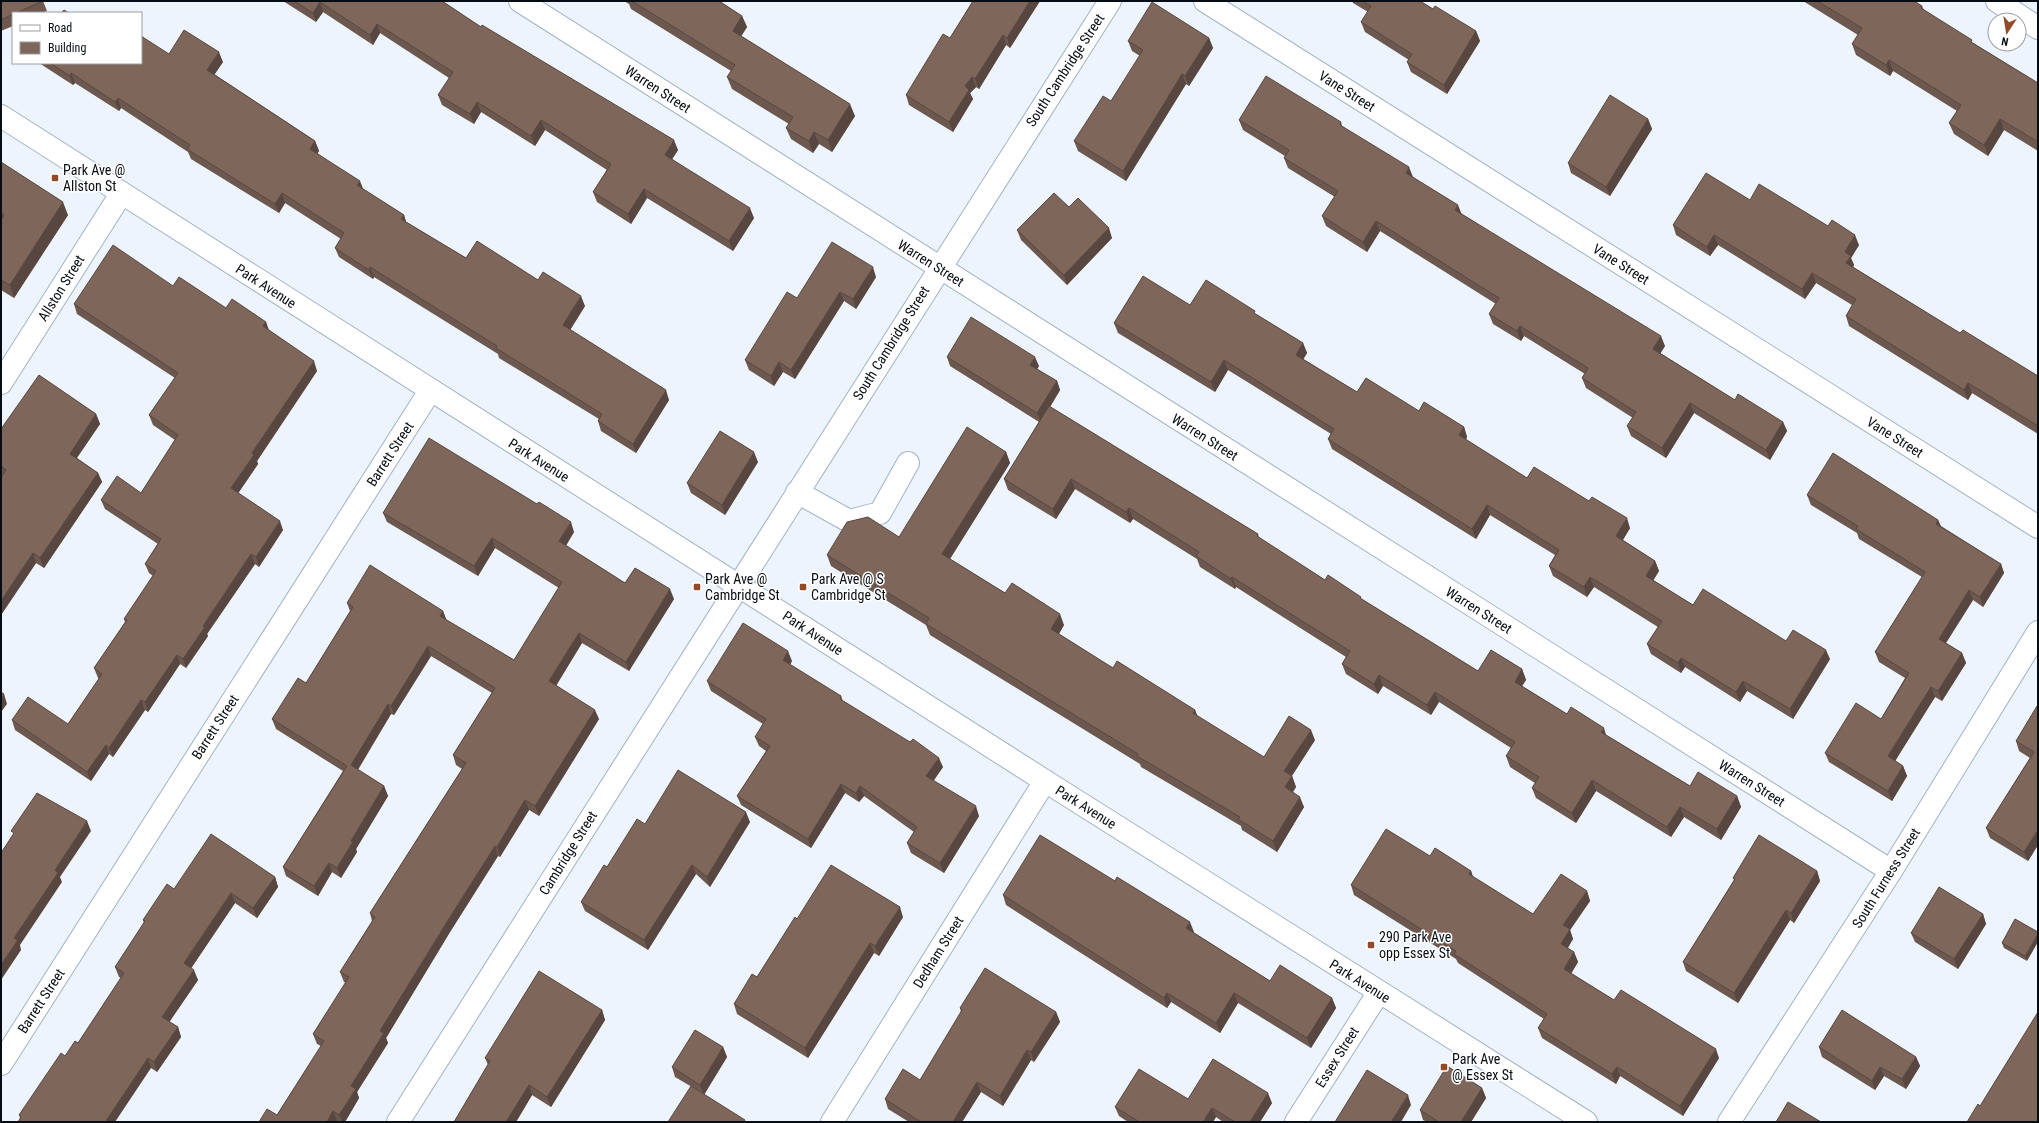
<svg xmlns="http://www.w3.org/2000/svg" width="2039" height="1123" font-family="'Roboto Condensed',sans-serif">
<style>
.lines{fill:none;stroke-linecap:round;stroke-linejoin:round}
.minor-casing{stroke:#a0b3c6;stroke-width:24}
.major-casing{stroke:#a0b3c6;stroke-width:24}
.minor{stroke:#fff;stroke-width:22}
.major{stroke:#fff;stroke-width:22}
.wall{fill:#6c584e}
.shaded-wall{fill:#584740}
.building{fill:#7e665b;stroke:#584740}
.poi-dot{fill:#924a27;stroke:#fff;stroke-width:1.5}
.labels{text-anchor:middle;dominant-baseline:central;stroke-width:3;stroke-linejoin:round;paint-order:stroke}
.street-label{font-size:14px;fill:#060c13;stroke:#fff}
.poi-label{font-size:14px;fill:#060c13;stroke:#fff;text-anchor:start}
</style>
<rect width="100%" height="100%" fill="#edf4fd"/>
<g class="lines">
<defs>
<g id="minor">
<path d="M 520,1 L 1891,871"/>
<path d="M 1205,1 L 2038,527"/>
<path d="M 1997,1 L 2038,28"/>
<path d="M 1,383 L 121,194"/>
<path d="M 797,492 L 849,521 L 880,513 L 908,463"/>
<path d="M 1,1064 L 430,391"/>
<path d="M 398,1122 L 1110,1"/>
<path d="M 832,1122 L 1045,781"/>
<path d="M 1296,1122 L 1379,992"/>
<path d="M 1729,1122 L 1891,871 L 2038,632"/>
</g>
<path id="major" d="M 1,116 L 1045,781 L 1586,1122"/>
</defs>
<use href="#minor" class="minor-casing"/>
<use href="#major" class="major-casing"/>
<use href="#minor" class="minor"/>
<use href="#major" class="major"/>
</g>
<g class="wall">
<path d="M 1,1 L 43,1 L 47,11 L 41,13 L 13,13 L 13,26 L 1,31 Z"/>
<path d="M 283,1 L 442,1 L 481,27 L 678,150 L 672,159 L 754,218 L 733,251 L 647,198 L 631,224 L 597,202 L 593,192 L 607,170 L 545,130 L 535,146 L 481,112 L 474,124 L 442,105 L 438,95 L 449,78 L 380,33 L 373,45 L 323,12 L 316,22 Z"/>
<path d="M 624,1 L 719,1 L 742,16 L 747,27 L 741,36 L 855,116 L 832,152 L 819,144 L 813,153 L 791,139 L 786,128 L 789,124 L 732,89 L 727,77 L 731,71 L 631,9 L 629,4 Z"/>
<path d="M 973,1 L 1040,1 L 1010,48 L 1006,45 L 979,89 L 976,87 L 970,93 L 973,99 L 953,132 L 909,105 L 906,95 L 950,38 Z"/>
<path d="M 1352,1 L 1420,1 L 1433,9 L 1476,31 L 1480,41 L 1447,94 L 1411,72 L 1407,62 L 1409,60 L 1365,32 L 1361,22 L 1368,12 L 1353,3 Z"/>
<path d="M 1803,1 L 1914,1 L 1922,6 L 1924,10 L 1973,43 L 2038,83 L 2038,151 L 2004,130 L 1988,156 L 1954,134 L 1949,123 L 1957,111 L 1893,71 L 1890,76 L 1856,55 L 1852,44 L 1858,35 Z"/>
<path d="M 1209,38 L 1213,48 L 1189,86 L 1186,84 L 1126,181 L 1078,151 L 1074,141 L 1111,101 L 1140,56 L 1132,51 L 1128,41 Z"/>
<path d="M 169,54 L 223,62 L 214,74 L 315,141 L 319,151 L 317,153 L 363,189 L 404,215 L 406,222 L 466,258 L 538,280 L 585,306 L 570,330 L 669,400 L 636,453 L 601,431 L 598,421 L 599,419 L 499,358 L 498,354 L 374,277 L 373,279 L 339,257 L 335,248 L 341,239 L 285,203 L 279,213 L 191,159 L 188,152 L 121,108 L 119,111 L 75,83 L 73,85 L 39,63 L 141,63 Z"/>
<path d="M 1648,119 L 1652,129 L 1610,196 L 1571,173 L 1568,163 Z"/>
<path d="M 1239,120 L 1341,122 L 1342,126 L 1413,177 L 1462,214 L 1665,346 L 1660,353 L 1735,400 L 1783,422 L 1787,431 L 1770,460 L 1694,413 L 1666,458 L 1631,436 L 1627,426 L 1633,418 L 1586,388 L 1582,378 L 1585,374 L 1524,336 L 1521,341 L 1493,324 L 1489,314 L 1496,304 L 1380,231 L 1367,252 L 1326,226 L 1322,216 L 1335,197 L 1288,168 L 1284,158 L 1285,156 L 1243,130 Z"/>
<path d="M 1,162 L 68,215 L 14,298 L 1,290 Z"/>
<path d="M 1750,200 L 1859,245 L 1851,258 L 1854,265 L 1853,267 L 1960,333 L 2038,376 L 2038,434 L 1972,393 L 1968,400 L 1849,326 L 1846,316 L 1852,305 L 1816,283 L 1805,299 L 1718,245 L 1710,256 L 1676,235 L 1673,225 Z"/>
<path d="M 1069,207 L 1112,238 L 1067,285 L 1021,240 L 1017,230 Z"/>
<path d="M 876,277 L 856,309 L 844,301 L 795,379 L 783,372 L 774,386 L 749,370 L 745,360 L 797,298 Z"/>
<path d="M 173,286 L 226,308 L 266,322 L 269,330 L 317,371 L 257,461 L 258,464 L 238,493 L 283,530 L 259,567 L 255,564 L 207,634 L 208,636 L 186,668 L 180,664 L 148,712 L 145,710 L 113,757 L 109,754 L 91,781 L 15,730 L 12,720 L 68,724 L 99,679 L 98,678 L 94,668 L 125,622 L 124,619 L 153,576 L 149,573 L 145,564 L 158,544 L 105,509 L 101,500 L 141,493 L 175,440 L 153,425 L 149,415 L 175,378 L 77,314 L 74,304 Z"/>
<path d="M 1257,315 L 1303,343 L 1307,353 L 1303,359 L 1357,392 L 1419,411 L 1464,427 L 1467,437 L 1466,440 L 1527,478 L 1630,528 L 1623,540 L 1655,561 L 1659,571 L 1653,580 L 1693,605 L 1786,641 L 1830,659 L 1793,719 L 1747,691 L 1740,702 L 1685,667 L 1681,673 L 1651,654 L 1647,644 L 1658,627 L 1594,587 L 1587,597 L 1553,576 L 1549,566 L 1555,555 L 1490,515 L 1476,539 L 1332,449 L 1328,439 L 1331,434 L 1228,370 L 1215,392 L 1118,333 L 1114,323 Z"/>
<path d="M 947,357 L 1039,366 L 1037,369 L 1057,381 L 1060,390 L 1050,407 L 1258,534 L 1259,538 L 1325,580 L 1362,600 L 1478,671 L 1522,669 L 1526,680 L 1522,686 L 1567,714 L 1606,735 L 1690,786 L 1737,796 L 1741,807 L 1721,840 L 1684,817 L 1671,837 L 1596,791 L 1576,823 L 1536,798 L 1532,788 L 1535,783 L 1510,767 L 1506,756 L 1511,748 L 1439,702 L 1431,715 L 1383,686 L 1378,694 L 1346,674 L 1342,664 L 1346,657 L 1236,587 L 1235,589 L 1200,567 L 1197,559 L 1133,519 L 1130,523 L 1075,489 L 1056,519 L 1008,490 L 1004,479 L 1039,422 L 950,366 Z"/>
<path d="M 96,414 L 100,424 L 77,458 L 98,473 L 102,482 L 44,568 L 36,563 L 1,615 L 1,478 L 3,475 L 1,474 L 1,429 Z"/>
<path d="M 1006,452 L 1010,463 L 950,559 L 1005,593 L 1064,625 L 1059,634 L 1113,668 L 1195,710 L 1197,716 L 1264,757 L 1315,740 L 1292,776 L 1296,787 L 1293,792 L 1304,807 L 1277,852 L 1242,830 L 1241,826 L 1141,767 L 1140,764 L 930,635 L 926,625 L 831,566 L 827,555 L 899,537 Z"/>
<path d="M 758,462 L 725,515 L 691,493 L 687,483 Z"/>
<path d="M 1807,495 L 1938,520 L 1941,526 L 2001,564 L 2004,573 L 1983,607 L 1973,600 L 1946,643 L 1962,653 L 1966,663 L 1942,701 L 1935,697 L 1895,761 L 1903,766 L 1907,776 L 1892,801 L 1829,762 L 1825,753 L 1881,719 L 1905,678 L 1879,662 L 1875,652 L 1922,577 L 1859,539 L 1857,533 L 1811,505 Z"/>
<path d="M 383,513 L 574,532 L 566,546 L 625,583 L 674,599 L 629,671 L 582,643 L 556,685 L 599,719 L 539,816 L 529,810 L 500,857 L 498,856 L 450,932 L 386,1038 L 388,1043 L 357,1092 L 359,1098 L 345,1122 L 338,1122 L 337,1121 L 336,1122 L 259,1122 L 277,1115 L 321,1046 L 317,1044 L 313,1034 L 346,983 L 344,982 L 340,972 L 372,921 L 370,913 L 462,769 L 456,765 L 453,755 L 492,693 L 431,656 L 394,715 L 391,714 L 358,770 L 384,786 L 388,796 L 356,849 L 357,852 L 341,878 L 332,872 L 318,896 L 286,876 L 283,867 L 343,771 L 276,729 L 272,719 L 306,683 L 350,611 L 347,603 L 443,611 L 446,620 L 514,660 L 559,588 L 495,548 L 478,576 L 387,522 Z"/>
<path d="M 792,661 L 790,665 L 841,696 L 843,701 L 943,767 L 933,781 L 979,816 L 944,873 L 911,853 L 907,843 L 914,832 L 864,796 L 859,802 L 845,793 L 811,848 L 741,805 L 737,796 L 766,751 L 759,746 L 755,737 L 763,724 L 711,691 L 707,681 Z"/>
<path d="M 2038,707 L 2038,845 L 2028,861 L 1990,838 L 1986,828 L 2030,758 L 2019,751 L 2016,741 Z"/>
<path d="M 750,822 L 710,887 L 696,874 L 648,950 L 585,911 L 581,902 L 607,867 L 645,824 Z"/>
<path d="M 1430,856 L 1471,871 L 1473,877 L 1533,914 L 1587,891 L 1590,901 L 1570,930 L 1573,939 L 1568,948 L 1574,952 L 1578,962 L 1571,973 L 1614,1000 L 1719,1058 L 1683,1116 L 1620,1076 L 1616,1084 L 1542,1038 L 1538,1028 L 1544,1019 L 1458,963 L 1456,959 L 1354,895 L 1351,885 Z"/>
<path d="M 1817,871 L 1820,881 L 1794,923 L 1790,920 L 1738,1003 L 1686,971 L 1683,962 L 1734,880 L 1733,878 Z"/>
<path d="M 275,877 L 278,887 L 257,918 L 235,903 L 191,968 L 198,980 L 169,1022 L 178,1027 L 181,1037 L 157,1072 L 151,1068 L 20,1118 L 19,1115 L 78,1043 L 121,978 L 119,977 L 115,967 L 144,923 L 143,920 L 174,889 Z"/>
<path d="M 1003,895 L 1194,932 L 1193,932 L 1270,981 L 1332,998 L 1336,1008 L 1311,1048 L 1238,1003 L 1220,1033 L 1171,1002 L 1167,1008 L 1006,905 Z"/>
<path d="M 1983,914 L 1986,924 L 1958,969 L 1915,942 L 1911,933 Z"/>
<path d="M 903,917 L 879,956 L 874,953 L 808,1058 L 737,1014 L 734,1004 L 757,977 L 797,919 Z"/>
<path d="M 2015,919 L 2027,961 L 2004,948 L 2002,943 Z"/>
<path d="M 960,1008 L 1056,1012 L 1060,1022 L 1034,1062 L 1031,1060 L 1003,1106 L 981,1092 L 962,1122 L 909,1122 L 888,1109 L 885,1099 L 920,1080 L 961,1012 Z"/>
<path d="M 602,1010 L 605,1020 L 551,1107 L 532,1095 L 516,1122 L 454,1122 L 488,1065 L 485,1058 Z"/>
<path d="M 723,1047 L 727,1057 L 704,1094 L 675,1077 L 672,1067 Z"/>
<path d="M 1819,1047 L 1916,1057 L 1920,1066 L 1906,1089 L 1884,1076 L 1875,1090 L 1822,1057 Z"/>
<path d="M 1482,1088 L 1486,1098 L 1471,1122 L 1427,1122 L 1423,1120 L 1420,1110 Z"/>
<path d="M 1188,1099 L 1272,1103 L 1260,1122 L 1223,1122 L 1216,1117 L 1213,1122 L 1128,1122 L 1119,1116 L 1115,1107 Z"/>
</g>
<g class="shaded-wall">
<path d="M 1030,1 L 1040,1 L 1010,48 L 1007,38 Z"/>
<path d="M 320,2 L 323,12 L 316,22 L 313,13 Z"/>
<path d="M 742,16 L 747,27 L 737,43 L 733,31 Z"/>
<path d="M 377,24 L 380,33 L 373,45 L 370,35 Z"/>
<path d="M 1476,31 L 1480,41 L 1447,94 L 1444,85 Z"/>
<path d="M 1003,35 L 1006,45 L 979,89 L 975,79 Z"/>
<path d="M 1209,38 L 1213,48 L 1189,86 L 1185,76 Z"/>
<path d="M 219,52 L 223,62 L 211,80 L 207,70 Z"/>
<path d="M 1889,60 L 1893,71 L 1890,76 L 1886,65 Z"/>
<path d="M 71,73 L 75,83 L 73,85 L 70,76 Z"/>
<path d="M 1182,74 L 1186,84 L 1126,181 L 1123,171 Z"/>
<path d="M 972,77 L 976,87 L 970,93 L 973,99 L 953,132 L 949,122 L 965,86 Z"/>
<path d="M 118,98 L 121,108 L 119,111 L 115,102 Z"/>
<path d="M 477,102 L 481,112 L 474,124 L 470,114 Z"/>
<path d="M 850,104 L 855,116 L 832,152 L 828,140 Z"/>
<path d="M 1648,119 L 1652,129 L 1610,196 L 1606,187 Z"/>
<path d="M 2000,119 L 2004,130 L 1988,156 L 1984,145 Z"/>
<path d="M 541,120 L 545,130 L 535,146 L 531,136 Z"/>
<path d="M 814,132 L 819,144 L 813,153 L 809,141 Z"/>
<path d="M 674,140 L 678,150 L 669,164 L 665,155 Z"/>
<path d="M 315,141 L 319,151 L 314,159 L 310,149 Z"/>
<path d="M 1409,167 L 1413,177 L 1406,173 Z"/>
<path d="M 360,181 L 364,191 L 357,185 Z"/>
<path d="M 644,189 L 647,198 L 631,224 L 628,214 Z"/>
<path d="M 282,193 L 285,203 L 279,213 L 275,204 Z"/>
<path d="M 63,202 L 68,215 L 14,298 L 10,285 Z"/>
<path d="M 1458,205 L 1462,215 L 1455,210 Z"/>
<path d="M 750,208 L 754,218 L 733,251 L 729,241 Z"/>
<path d="M 404,215 L 407,225 L 401,219 Z"/>
<path d="M 1376,221 L 1380,231 L 1367,252 L 1363,242 Z"/>
<path d="M 1109,228 L 1112,238 L 1067,285 L 1064,275 Z"/>
<path d="M 1714,235 L 1718,245 L 1710,256 L 1707,247 Z"/>
<path d="M 1855,235 L 1859,245 L 1851,258 L 1854,265 L 1850,273 L 1846,263 L 1845,252 Z"/>
<path d="M 370,267 L 374,277 L 373,279 L 369,270 Z"/>
<path d="M 873,267 L 876,277 L 856,309 L 853,299 Z"/>
<path d="M 1812,273 L 1816,283 L 1805,299 L 1802,289 Z"/>
<path d="M 840,292 L 844,301 L 795,379 L 791,370 Z"/>
<path d="M 581,296 L 585,306 L 567,335 L 563,325 Z"/>
<path d="M 266,322 L 269,332 L 263,326 Z"/>
<path d="M 1520,326 L 1524,336 L 1521,341 L 1517,331 Z"/>
<path d="M 1661,336 L 1665,346 L 1657,359 L 1653,349 Z"/>
<path d="M 1303,343 L 1307,353 L 1300,365 L 1296,355 Z"/>
<path d="M 1035,357 L 1039,366 L 1034,374 L 1030,365 Z"/>
<path d="M 1224,360 L 1228,370 L 1215,392 L 1211,382 Z"/>
<path d="M 314,361 L 317,371 L 257,461 L 258,464 L 235,498 L 231,488 L 252,453 Z"/>
<path d="M 779,362 L 783,372 L 774,386 L 771,376 Z"/>
<path d="M 1057,381 L 1060,390 L 1041,422 L 1037,413 Z"/>
<path d="M 1968,383 L 1972,393 L 1968,400 L 1964,390 Z"/>
<path d="M 666,390 L 669,400 L 636,453 L 633,444 Z"/>
<path d="M 1690,403 L 1694,413 L 1666,458 L 1662,448 Z"/>
<path d="M 96,414 L 100,424 L 73,463 L 70,454 Z"/>
<path d="M 1783,422 L 1787,431 L 1770,460 L 1766,450 Z"/>
<path d="M 1464,427 L 1467,437 L 1462,445 L 1459,435 Z"/>
<path d="M 754,452 L 758,462 L 725,515 L 722,505 Z"/>
<path d="M 1006,452 L 1010,463 L 946,565 L 942,554 Z"/>
<path d="M 98,473 L 102,482 L 44,568 L 40,558 Z"/>
<path d="M 1071,479 L 1075,489 L 1056,519 L 1053,509 Z"/>
<path d="M 1487,505 L 1490,515 L 1476,539 L 1472,529 Z"/>
<path d="M 1129,508 L 1133,519 L 1130,523 L 1126,512 Z"/>
<path d="M 1627,518 L 1630,528 L 1619,546 L 1616,536 Z"/>
<path d="M 1938,520 L 1942,530 L 1936,524 Z"/>
<path d="M 280,521 L 283,530 L 259,567 L 256,557 Z"/>
<path d="M 571,522 L 574,532 L 562,551 L 559,541 Z"/>
<path d="M 492,538 L 495,548 L 478,576 L 474,566 Z"/>
<path d="M 33,553 L 36,563 L 1,615 L 1,601 Z"/>
<path d="M 251,554 L 255,564 L 207,634 L 208,636 L 186,668 L 183,659 L 203,626 Z"/>
<path d="M 1655,561 L 1659,571 L 1650,586 L 1646,576 Z"/>
<path d="M 2001,564 L 2004,573 L 1983,607 L 1980,597 Z"/>
<path d="M 1232,577 L 1236,587 L 1235,589 L 1231,579 Z"/>
<path d="M 1590,577 L 1594,587 L 1587,597 L 1584,587 Z"/>
<path d="M 670,589 L 674,599 L 629,671 L 626,662 Z"/>
<path d="M 1969,590 L 1973,600 L 1942,649 L 1939,639 Z"/>
<path d="M 443,611 L 447,621 L 440,616 Z"/>
<path d="M 1060,614 L 1064,625 L 1055,640 L 1051,629 Z"/>
<path d="M 579,633 L 582,643 L 553,691 L 549,681 Z"/>
<path d="M 428,646 L 431,656 L 394,715 L 391,706 Z"/>
<path d="M 1826,650 L 1830,659 L 1793,719 L 1790,709 Z"/>
<path d="M 788,651 L 792,661 L 786,670 L 783,660 Z"/>
<path d="M 1962,653 L 1966,663 L 1942,701 L 1938,691 Z"/>
<path d="M 177,655 L 180,664 L 148,712 L 145,702 Z"/>
<path d="M 1681,658 L 1685,667 L 1681,673 L 1678,663 Z"/>
<path d="M 1522,669 L 1526,680 L 1518,692 L 1515,682 Z"/>
<path d="M 1379,675 L 1383,686 L 1378,694 L 1374,684 Z"/>
<path d="M 1743,681 L 1747,691 L 1740,702 L 1736,692 Z"/>
<path d="M 1931,687 L 1935,697 L 1892,766 L 1888,756 Z"/>
<path d="M 1435,692 L 1439,702 L 1431,715 L 1427,705 Z"/>
<path d="M 4,694 L 7,704 L 1,712 L 1,698 Z"/>
<path d="M 141,700 L 145,710 L 113,757 L 109,748 Z"/>
<path d="M 388,704 L 391,714 L 354,775 L 351,765 Z"/>
<path d="M 595,710 L 599,719 L 539,816 L 535,806 Z"/>
<path d="M 1195,710 L 1199,720 L 1193,713 Z"/>
<path d="M 1604,728 L 1607,738 L 1601,732 Z"/>
<path d="M 1311,730 L 1315,740 L 1289,780 L 1292,776 L 1296,787 L 1289,798 L 1285,787 L 1284,771 Z"/>
<path d="M 106,745 L 109,754 L 91,781 L 87,772 Z"/>
<path d="M 939,758 L 943,767 L 930,786 L 926,776 Z"/>
<path d="M 1903,766 L 1907,776 L 1892,801 L 1888,791 Z"/>
<path d="M 1592,780 L 1596,791 L 1576,823 L 1572,813 Z"/>
<path d="M 841,784 L 845,793 L 811,848 L 808,839 Z"/>
<path d="M 384,786 L 388,796 L 356,849 L 357,852 L 341,878 L 337,868 L 351,841 Z"/>
<path d="M 860,786 L 864,796 L 859,802 L 856,793 Z"/>
<path d="M 1737,796 L 1741,807 L 1721,840 L 1717,829 Z"/>
<path d="M 1300,797 L 1304,807 L 1277,852 L 1273,841 Z"/>
<path d="M 525,800 L 529,810 L 500,857 L 497,847 Z"/>
<path d="M 976,806 L 979,816 L 944,873 L 940,863 Z"/>
<path d="M 1680,807 L 1684,817 L 1671,837 L 1667,827 Z"/>
<path d="M 746,812 L 750,822 L 710,887 L 707,877 Z"/>
<path d="M 87,821 L 91,831 L 60,877 L 62,882 L 20,945 L 21,950 L 1,980 L 1,965 L 14,938 L 55,870 Z"/>
<path d="M 2038,830 L 2038,845 L 2028,861 L 2024,852 Z"/>
<path d="M 495,846 L 498,856 L 450,932 L 386,1038 L 388,1043 L 357,1092 L 359,1098 L 345,1122 L 342,1122 L 339,1115 L 351,1086 L 380,1031 L 447,922 Z"/>
<path d="M 329,863 L 332,872 L 318,896 L 314,886 Z"/>
<path d="M 692,865 L 696,874 L 648,950 L 644,940 Z"/>
<path d="M 1471,871 L 1474,880 L 1469,874 Z"/>
<path d="M 1817,871 L 1820,881 L 1794,923 L 1791,913 Z"/>
<path d="M 275,877 L 278,887 L 257,918 L 253,908 Z"/>
<path d="M 1587,891 L 1590,901 L 1570,930 L 1573,939 L 1564,953 L 1561,944 L 1563,925 Z"/>
<path d="M 231,893 L 235,903 L 188,973 L 184,963 Z"/>
<path d="M 900,907 L 903,917 L 879,956 L 875,946 Z"/>
<path d="M 1786,910 L 1790,920 L 1738,1003 L 1734,993 Z"/>
<path d="M 1983,914 L 1986,924 L 1958,969 L 1954,959 Z"/>
<path d="M 1190,922 L 1194,932 L 1190,938 L 1186,928 Z"/>
<path d="M 2038,934 L 2038,942 L 2027,961 L 2025,956 Z"/>
<path d="M 870,943 L 874,953 L 808,1058 L 805,1048 Z"/>
<path d="M 1574,952 L 1578,962 L 1568,979 L 1564,969 Z"/>
<path d="M 194,970 L 198,980 L 166,1027 L 162,1017 Z"/>
<path d="M 1167,993 L 1171,1002 L 1167,1008 L 1164,998 Z"/>
<path d="M 1234,993 L 1238,1003 L 1220,1033 L 1216,1023 Z"/>
<path d="M 1332,998 L 1336,1008 L 1311,1048 L 1307,1038 Z"/>
<path d="M 602,1010 L 605,1020 L 551,1107 L 547,1097 Z"/>
<path d="M 1056,1012 L 1060,1022 L 1034,1062 L 1031,1052 Z"/>
<path d="M 178,1027 L 181,1037 L 157,1072 L 154,1062 Z"/>
<path d="M 723,1047 L 727,1057 L 704,1095 L 700,1085 Z"/>
<path d="M 1716,1049 L 1719,1058 L 1683,1116 L 1680,1106 Z"/>
<path d="M 1027,1050 L 1031,1060 L 1003,1106 L 1000,1096 Z"/>
<path d="M 1916,1057 L 1920,1066 L 1906,1089 L 1902,1079 Z"/>
<path d="M 148,1058 L 151,1068 L 115,1122 L 105,1122 Z"/>
<path d="M 1617,1067 L 1620,1076 L 1616,1084 L 1612,1074 Z"/>
<path d="M 1880,1067 L 1884,1076 L 1875,1090 L 1872,1081 Z"/>
<path d="M 977,1082 L 981,1092 L 962,1122 L 953,1122 Z"/>
<path d="M 529,1085 L 532,1095 L 516,1122 L 506,1122 Z"/>
<path d="M 1482,1088 L 1486,1098 L 1471,1122 L 1461,1122 Z"/>
<path d="M 1268,1093 L 1272,1103 L 1260,1122 L 1250,1122 Z"/>
<path d="M 1408,1095 L 1411,1105 L 1401,1122 L 1391,1122 Z"/>
<path d="M 1212,1108 L 1216,1117 L 1213,1122 L 1203,1122 Z"/>
<path d="M 333,1111 L 337,1121 L 336,1122 L 327,1122 Z"/>
</g>
<g class="building">
<path d="M 1,1 L 43,1 L 16,13 L 13,13 L 13,14 L 1,20 Z"/>
<path d="M 294,1 L 442,1 L 481,27 L 482,25 L 674,140 L 665,155 L 750,208 L 729,241 L 644,189 L 628,214 L 593,192 L 611,164 L 541,120 L 531,136 L 477,102 L 470,114 L 438,95 L 453,72 L 377,24 L 370,35 L 320,2 L 313,13 Z"/>
<path d="M 632,1 L 719,1 L 742,16 L 733,31 L 850,104 L 828,140 L 814,132 L 809,141 L 786,128 L 793,117 L 727,77 L 735,65 Z"/>
<path d="M 973,1 L 1030,1 L 1007,38 L 1003,35 L 975,79 L 972,77 L 965,86 L 969,90 L 949,122 L 906,95 L 943,34 L 950,38 Z"/>
<path d="M 1362,1 L 1420,1 L 1433,9 L 1435,6 L 1476,31 L 1444,85 L 1407,62 L 1412,54 L 1361,22 L 1371,6 Z"/>
<path d="M 1817,1 L 1914,1 L 1922,6 L 1921,8 L 1972,40 L 1971,42 L 2038,83 L 2038,142 L 2000,119 L 1984,145 L 1949,123 L 1961,105 L 1889,60 L 1886,65 L 1852,44 L 1862,28 Z"/>
<path d="M 1152,2 L 1209,38 L 1185,76 L 1182,74 L 1123,171 L 1074,141 L 1103,96 L 1111,101 L 1143,50 L 1128,41 Z"/>
<path d="M 64,10 L 69,13 L 61,13 Z"/>
<path d="M 184,30 L 219,52 L 207,70 L 315,141 L 310,149 L 360,181 L 357,185 L 404,215 L 401,219 L 466,258 L 477,241 L 538,280 L 543,272 L 581,296 L 563,325 L 666,390 L 633,444 L 598,421 L 602,414 L 496,348 L 497,346 L 370,267 L 369,270 L 335,248 L 344,233 L 282,193 L 275,204 L 187,149 L 190,145 L 118,98 L 115,102 L 71,73 L 70,76 L 50,63 L 141,63 L 141,36 L 169,54 Z"/>
<path d="M 1266,76 L 1341,122 L 1340,125 L 1409,167 L 1406,173 L 1458,205 L 1455,210 L 1661,336 L 1653,349 L 1735,400 L 1738,394 L 1783,422 L 1766,450 L 1690,403 L 1662,448 L 1627,426 L 1636,412 L 1582,378 L 1588,368 L 1520,326 L 1517,331 L 1489,314 L 1499,298 L 1376,221 L 1363,242 L 1322,216 L 1338,191 L 1284,158 L 1289,150 L 1239,120 Z"/>
<path d="M 1610,95 L 1648,119 L 1606,187 L 1568,163 Z"/>
<path d="M 1,162 L 63,202 L 10,285 L 1,280 L 1,220 L 4,215 L 1,213 Z"/>
<path d="M 1706,173 L 1750,200 L 1759,184 L 1828,226 L 1832,220 L 1855,235 L 1845,252 L 1851,256 L 1846,263 L 1960,333 L 1963,330 L 2038,376 L 2038,426 L 1968,383 L 1964,390 L 1846,316 L 1856,299 L 1812,273 L 1802,289 L 1714,235 L 1707,247 L 1673,225 Z"/>
<path d="M 1054,193 L 1069,207 L 1078,198 L 1109,228 L 1064,275 L 1017,230 Z"/>
<path d="M 832,242 L 873,267 L 853,299 L 840,292 L 791,370 L 779,362 L 771,376 L 745,360 L 787,292 L 797,298 Z"/>
<path d="M 113,245 L 173,286 L 179,277 L 226,308 L 232,299 L 266,322 L 263,326 L 314,361 L 252,453 L 254,455 L 231,488 L 280,521 L 256,557 L 251,554 L 203,626 L 205,627 L 183,659 L 177,655 L 145,702 L 141,700 L 109,748 L 106,745 L 87,772 L 12,720 L 28,697 L 68,724 L 102,674 L 94,668 L 127,620 L 124,619 L 156,571 L 145,564 L 161,539 L 101,500 L 117,476 L 141,493 L 178,435 L 149,415 L 178,373 L 74,304 Z"/>
<path d="M 1143,276 L 1190,305 L 1206,280 L 1255,311 L 1254,313 L 1303,343 L 1296,355 L 1357,392 L 1366,378 L 1419,411 L 1424,402 L 1464,427 L 1459,435 L 1527,478 L 1534,467 L 1589,501 L 1592,497 L 1627,518 L 1616,536 L 1655,561 L 1646,576 L 1693,605 L 1703,589 L 1786,641 L 1793,630 L 1826,650 L 1790,709 L 1743,681 L 1736,692 L 1681,658 L 1678,663 L 1647,644 L 1662,621 L 1590,577 L 1584,587 L 1549,566 L 1559,550 L 1487,505 L 1472,529 L 1328,439 L 1334,429 L 1224,360 L 1211,382 L 1114,323 Z"/>
<path d="M 971,317 L 1035,357 L 1030,365 L 1057,381 L 1037,413 L 947,357 Z"/>
<path d="M 39,375 L 96,414 L 70,454 L 98,473 L 40,558 L 33,553 L 1,601 L 1,478 L 6,470 L 1,466 L 1,429 Z"/>
<path d="M 1049,406 L 1258,534 L 1257,536 L 1325,580 L 1328,575 L 1361,597 L 1360,598 L 1478,671 L 1491,650 L 1522,669 L 1515,682 L 1567,714 L 1571,707 L 1604,728 L 1601,732 L 1690,786 L 1698,772 L 1737,796 L 1717,829 L 1680,807 L 1667,827 L 1592,780 L 1572,813 L 1532,788 L 1539,777 L 1506,756 L 1515,742 L 1435,692 L 1427,705 L 1379,675 L 1374,684 L 1342,664 L 1350,651 L 1232,577 L 1231,579 L 1196,556 L 1199,552 L 1129,508 L 1126,512 L 1071,479 L 1053,509 L 1004,479 Z"/>
<path d="M 967,427 L 1006,452 L 942,554 L 1005,593 L 1012,583 L 1060,614 L 1051,629 L 1113,668 L 1117,661 L 1195,710 L 1193,713 L 1264,757 L 1289,716 L 1311,730 L 1284,771 L 1292,776 L 1285,787 L 1300,797 L 1273,841 L 1238,819 L 1240,817 L 1137,756 L 1138,754 L 926,624 L 929,618 L 827,555 L 847,522 L 868,517 L 899,537 Z"/>
<path d="M 720,431 L 754,452 L 722,505 L 687,483 Z"/>
<path d="M 429,438 L 537,504 L 539,502 L 571,522 L 559,541 L 625,583 L 635,568 L 670,589 L 626,662 L 579,633 L 549,681 L 595,710 L 535,806 L 525,800 L 497,847 L 495,846 L 447,922 L 380,1031 L 384,1033 L 351,1086 L 356,1089 L 339,1115 L 333,1111 L 327,1122 L 259,1122 L 267,1109 L 277,1115 L 324,1041 L 313,1034 L 349,977 L 340,972 L 375,917 L 370,913 L 466,763 L 453,755 L 495,688 L 428,646 L 391,706 L 388,704 L 351,765 L 384,786 L 351,841 L 353,842 L 337,868 L 329,863 L 314,886 L 283,867 L 347,766 L 272,719 L 298,678 L 306,683 L 353,607 L 347,603 L 370,565 L 443,611 L 440,616 L 514,660 L 562,582 L 492,538 L 474,566 L 383,513 Z"/>
<path d="M 1833,453 L 1938,520 L 1936,524 L 2001,564 L 1980,597 L 1969,590 L 1939,639 L 1962,653 L 1938,691 L 1931,687 L 1888,756 L 1903,766 L 1888,791 L 1825,753 L 1856,703 L 1881,719 L 1909,673 L 1875,652 L 1925,572 L 1856,529 L 1858,526 L 1807,495 Z"/>
<path d="M 743,623 L 788,651 L 783,660 L 841,696 L 840,699 L 910,742 L 913,739 L 939,758 L 926,776 L 976,806 L 940,863 L 907,843 L 917,827 L 860,786 L 856,793 L 841,784 L 808,839 L 737,796 L 770,746 L 755,737 L 766,719 L 707,681 Z"/>
<path d="M 1,692 L 4,694 L 1,698 Z"/>
<path d="M 2037,706 L 2038,707 L 2038,830 L 2024,852 L 1986,828 L 2034,752 L 2016,741 Z"/>
<path d="M 678,770 L 746,812 L 707,877 L 692,865 L 644,940 L 581,902 L 604,865 L 607,867 L 637,819 L 645,824 Z"/>
<path d="M 37,793 L 87,821 L 55,870 L 58,873 L 14,938 L 18,940 L 1,965 L 1,853 L 14,833 L 11,831 Z"/>
<path d="M 1386,829 L 1430,856 L 1435,848 L 1471,871 L 1469,874 L 1533,914 L 1561,874 L 1587,891 L 1563,925 L 1570,929 L 1561,944 L 1574,952 L 1564,969 L 1614,1000 L 1621,990 L 1716,1049 L 1680,1106 L 1617,1067 L 1612,1074 L 1538,1028 L 1547,1014 L 1454,954 L 1456,951 L 1351,885 Z"/>
<path d="M 211,834 L 275,877 L 253,908 L 231,893 L 184,963 L 194,970 L 162,1017 L 178,1027 L 154,1062 L 148,1058 L 105,1122 L 18,1122 L 21,1117 L 19,1115 L 61,1053 L 65,1056 L 75,1041 L 78,1043 L 124,973 L 115,967 L 145,921 L 143,920 L 167,884 L 174,889 Z"/>
<path d="M 1040,835 L 1115,881 L 1117,877 L 1190,922 L 1186,928 L 1270,981 L 1280,965 L 1332,998 L 1307,1038 L 1234,993 L 1216,1023 L 1167,993 L 1164,998 L 1003,895 Z"/>
<path d="M 1759,835 L 1817,871 L 1791,913 L 1786,910 L 1734,993 L 1683,962 L 1735,879 L 1733,878 Z"/>
<path d="M 831,865 L 900,907 L 875,946 L 870,943 L 805,1048 L 734,1004 L 752,974 L 757,977 L 795,917 L 797,919 Z"/>
<path d="M 1939,887 L 1983,914 L 1954,959 L 1911,933 Z"/>
<path d="M 2015,919 L 2038,932 L 2038,934 L 2025,956 L 2002,943 Z"/>
<path d="M 985,968 L 1056,1012 L 1031,1052 L 1027,1050 L 1000,1096 L 977,1082 L 953,1122 L 921,1122 L 885,1099 L 903,1069 L 920,1080 L 962,1010 L 960,1008 Z"/>
<path d="M 539,971 L 602,1010 L 547,1097 L 529,1085 L 506,1122 L 454,1122 L 490,1061 L 485,1058 Z"/>
<path d="M 1842,1010 L 1916,1057 L 1902,1079 L 1880,1067 L 1872,1081 L 1819,1047 Z"/>
<path d="M 2038,1012 L 2038,1122 L 1967,1122 L 1978,1104 L 1980,1106 Z"/>
<path d="M 695,1030 L 723,1047 L 700,1085 L 672,1067 Z"/>
<path d="M 1213,1059 L 1268,1093 L 1250,1122 L 1235,1122 L 1212,1108 L 1203,1122 L 1138,1122 L 1138,1121 L 1115,1107 L 1139,1069 L 1188,1099 Z"/>
<path d="M 1447,1066 L 1482,1088 L 1461,1122 L 1439,1122 L 1420,1110 Z"/>
<path d="M 1367,1070 L 1408,1095 L 1391,1122 L 1335,1122 Z"/>
<path d="M 691,1086 L 745,1120 L 744,1122 L 668,1122 Z"/>
<path d="M 1788,1102 L 1821,1122 L 1776,1122 Z"/>
</g>
<g class="poi-dot">
<rect x="51" y="174" width="8" height="8" rx="2"/>
<rect x="693" y="583" width="8" height="8" rx="2"/>
<rect x="799" y="583" width="8" height="8" rx="2"/>
<rect x="1367" y="941" width="8" height="8" rx="2"/>
<rect x="1440" y="1063" width="8" height="8" rx="2"/>
</g>
<g class="labels">
<g class="street-label">
<text transform="translate(1065 70) rotate(-57)">South Cambridge Street</text>
<text transform="translate(658 89) rotate(33)">Warren Street</text>
<text transform="translate(1347 91) rotate(32)">Vane Street</text>
<text transform="translate(931 263) rotate(32)">Warren Street</text>
<text transform="translate(1621 264) rotate(32)">Vane Street</text>
<text transform="translate(266 286) rotate(33)">Park Avenue</text>
<text transform="translate(61 288) rotate(-58)">Allston Street</text>
<text transform="translate(891 343) rotate(-58)">South Cambridge Street</text>
<text transform="translate(1205 437) rotate(32)">Warren Street</text>
<text transform="translate(1895 437) rotate(32)">Vane Street</text>
<text transform="translate(390 454) rotate(-57)">Barrett Street</text>
<text transform="translate(539 460) rotate(32)">Park Avenue</text>
<text transform="translate(1479 610) rotate(32)">Warren Street</text>
<text transform="translate(813 633) rotate(33)">Park Avenue</text>
<text transform="translate(215 727) rotate(-57)">Barrett Street</text>
<text transform="translate(1752 783) rotate(32)">Warren Street</text>
<text transform="translate(1086 807) rotate(32)">Park Avenue</text>
<text transform="translate(568 853) rotate(-58)">Cambridge Street</text>
<text transform="translate(1886 878) rotate(-58)">South Furness Street</text>
<text transform="translate(938 952) rotate(-58)">Dedham Street</text>
<text transform="translate(1360 981) rotate(32)">Park Avenue</text>
<text transform="translate(41 1001) rotate(-57)">Barrett Street</text>
<text transform="translate(1337 1057) rotate(-58)">Essex Street</text>
</g>
<g class="poi-label">
<text x="63" y="170">Park Ave @<tspan x="63" dy="16">Allston St</tspan></text>
<text x="705" y="579">Park Ave @<tspan x="705" dy="16">Cambridge St</tspan></text>
<text x="811" y="579">Park Ave @ S<tspan x="811" dy="16">Cambridge St</tspan></text>
<text x="1379" y="937">290 Park Ave<tspan x="1379" dy="16">opp Essex St</tspan></text>
<text x="1452" y="1059">Park Ave<tspan x="1452" dy="16">@ Essex St</tspan></text>
</g>
</g>
<rect width="2039" height="1123" fill="none" stroke="#060c13" stroke-width="4"/>
<rect x="12" y="12" width="130" height="52" fill="#ffffff" stroke="#9b9ea1"/>
<rect x="20" y="25" width="20" height="6" fill="#ffffff" stroke="#9b9ea1"/>
<text x="48" y="32" font-size="12" fill="#060c13">Road</text>
<rect x="20" y="42" width="20" height="12" fill="#7e665b" stroke="#9b9ea1"/>
<text x="48" y="52" font-size="12" fill="#060c13">Building</text>
<g transform="translate(2007 32) rotate(192)"><circle r="19" fill="#ffffff" stroke="#9b9ea1"/>
<path d="M0-3L7 15L0 10L-7 15Z" fill="#924a27"/>
<text y="-6" font-size="11" font-weight="bold" text-anchor="middle" fill="#060c13">N</text>
</g>
</svg>
